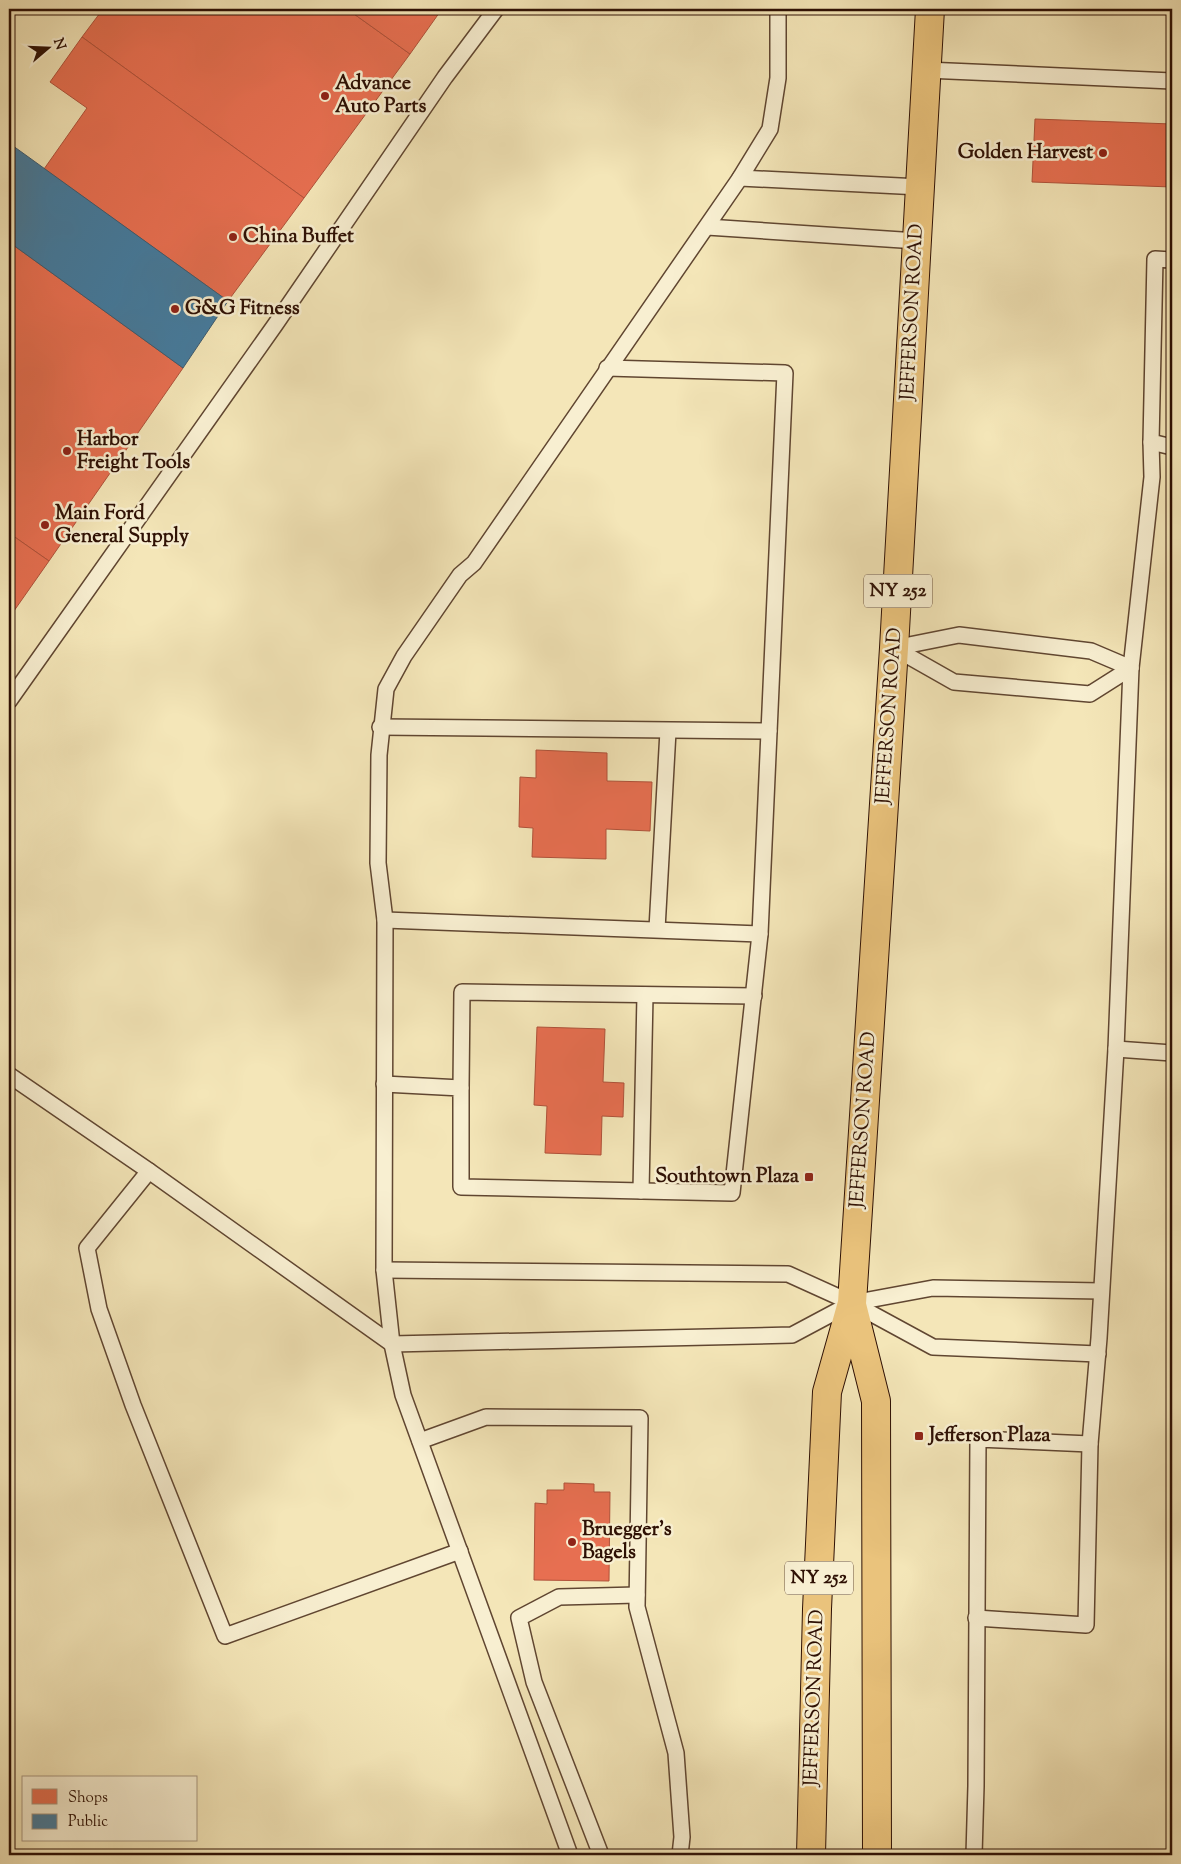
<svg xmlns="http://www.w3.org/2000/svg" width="1181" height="1864" font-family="'Sorts Mill Goudy',serif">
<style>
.shops{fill:#e76f51;stroke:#b0523a}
.public{fill:#457b9d;stroke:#3e5b6f}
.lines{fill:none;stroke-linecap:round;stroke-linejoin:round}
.service-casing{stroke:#604631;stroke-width:18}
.primary-casing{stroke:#2e1004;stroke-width:30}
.service{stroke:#f8efd1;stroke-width:15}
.primary{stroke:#eac37c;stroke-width:28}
.poi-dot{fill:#8f2418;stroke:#f8efd1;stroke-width:2}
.labels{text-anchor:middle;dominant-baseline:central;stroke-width:5;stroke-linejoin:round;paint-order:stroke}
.shield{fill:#f8efd1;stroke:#6b5342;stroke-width:1}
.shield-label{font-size:19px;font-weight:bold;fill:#2e1004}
.poi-label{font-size:20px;font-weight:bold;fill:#2e1004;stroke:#f8efd1;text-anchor:start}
.street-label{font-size:20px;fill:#2e1004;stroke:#f8efd1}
</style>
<rect width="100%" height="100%" fill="#f4e6b8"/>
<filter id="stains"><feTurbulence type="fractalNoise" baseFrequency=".004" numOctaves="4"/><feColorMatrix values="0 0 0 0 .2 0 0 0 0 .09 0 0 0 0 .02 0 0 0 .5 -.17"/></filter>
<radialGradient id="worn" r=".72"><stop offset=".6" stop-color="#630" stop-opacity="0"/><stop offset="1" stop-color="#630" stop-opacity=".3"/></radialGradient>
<g class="shops">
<path d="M 103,9 L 347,9 L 410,54 L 304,198 L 82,37 Z"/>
<path d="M 347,9 L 442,9 L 410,54 Z"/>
<path d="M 82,37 L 304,198 L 228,301 L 44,169 L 87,108 L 50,82 Z"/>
<path d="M 1035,119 L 1172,124 L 1172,187 L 1032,182 Z"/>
<path d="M 9,242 L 183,368 L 49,561 L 9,533 Z"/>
<path d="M 9,533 L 49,561 L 9,618 Z"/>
<path d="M 536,750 L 607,753 L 607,781 L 652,782 L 650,831 L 606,829 L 606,859 L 532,857 L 533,828 L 519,827 L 520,777 L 536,778 Z"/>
<path d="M 537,1027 L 605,1029 L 603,1082 L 624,1083 L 623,1117 L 602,1116 L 601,1155 L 545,1153 L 547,1106 L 534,1105 Z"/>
<path d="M 564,1483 L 594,1484 L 594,1492 L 610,1492 L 609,1581 L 534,1580 L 535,1503 L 547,1504 L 547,1490 L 564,1490 Z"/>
</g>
<path class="public" d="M 9,143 L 228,301 L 183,368 L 9,242 Z"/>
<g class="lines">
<defs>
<g id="service">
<path d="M 926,70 L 1172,81"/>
<path d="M 740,178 L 920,187"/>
<path d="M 707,227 L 917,241"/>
<path d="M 1172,260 L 1155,259 L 1151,442 L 1172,447"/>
<path d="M 894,648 L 954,682 L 1090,694 L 1131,668"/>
<path d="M 894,648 L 959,635 L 1091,651 L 1131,668"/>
<path d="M 9,701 L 275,325 L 445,77 L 496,9"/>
<path d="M 380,727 L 769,731"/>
<path d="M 385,920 L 760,934 L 785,373 L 607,368"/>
<path d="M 657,929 L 668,731"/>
<path d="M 1116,1049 L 1172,1053"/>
<path d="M 9,1075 L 149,1171 L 392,1344 L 792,1335 L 852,1303 L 933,1288 L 1101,1291"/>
<path d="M 384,1084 L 461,1088 L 461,1187 L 732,1193 L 760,934"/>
<path d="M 461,1088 L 462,992 L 754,996"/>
<path d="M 149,1171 L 87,1248 L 99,1309 L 133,1405 L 225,1636 L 460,1551"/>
<path d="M 641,1191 L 645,995"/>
<path d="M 384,1270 L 788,1274 L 852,1303 L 933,1347 L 1098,1354"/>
<path d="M 420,1441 L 486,1417 L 640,1418 L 637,1607 L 676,1753 L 682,1837 L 680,1855"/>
<path d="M 976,1618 L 1086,1625 L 1090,1444 L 1099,1338 L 1116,1049 L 1131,668 L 1152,477 L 1151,442"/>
<path d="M 570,1855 L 403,1395 L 392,1344 L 384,1270 L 385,920 L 378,863 L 379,755 L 386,689 L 404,656 L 460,575 L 474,563 L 740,178 L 770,129 L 778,78 L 778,9"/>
<path d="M 601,1855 L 534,1682 L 519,1618 L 559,1597 L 637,1595"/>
<path d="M 974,1855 L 976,1786 L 978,1439 L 1090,1444"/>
</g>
<g id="primary">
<path d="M 852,1305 L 876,1401 L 877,1855"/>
<path d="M 811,1855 L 817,1609 L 827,1392 L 852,1303 L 894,648 L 930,9"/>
</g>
</defs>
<use href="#service" class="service-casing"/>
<use href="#primary" class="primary-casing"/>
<use href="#service" class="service"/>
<use href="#primary" class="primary"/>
</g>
<g class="poi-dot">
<circle cx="325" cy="96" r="5"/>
<circle cx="1103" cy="153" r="5"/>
<circle cx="233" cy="237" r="5"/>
<circle cx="175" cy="309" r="5"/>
<circle cx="67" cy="451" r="5"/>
<circle cx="45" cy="525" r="5"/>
<rect x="804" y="1172" width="10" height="10" rx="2.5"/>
<rect x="914" y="1431" width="10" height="10" rx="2.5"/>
<circle cx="572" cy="1542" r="5"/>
</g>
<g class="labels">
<g class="shield">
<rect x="864" y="574.5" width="68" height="33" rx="4"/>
<rect x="785" y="1561.5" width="68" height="33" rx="4"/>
</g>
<g class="shield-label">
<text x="898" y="591">NY 252</text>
<text x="819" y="1578">NY 252</text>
</g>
<g class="poi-label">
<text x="335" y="84">Advance<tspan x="335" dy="23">Auto Parts</tspan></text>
<text x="1093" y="153" text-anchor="end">Golden Harvest</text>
<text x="243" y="237">China Buffet</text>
<text x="185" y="309">G&amp;G Fitness</text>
<text x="77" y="440">Harbor<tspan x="77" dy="23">Freight Tools</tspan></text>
<text x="55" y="514">Main Ford<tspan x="55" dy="23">General Supply</tspan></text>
<text x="799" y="1177" text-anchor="end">Southtown Plaza</text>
<text x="929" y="1436">Jefferson Plaza</text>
<text x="582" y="1530">Bruegger's<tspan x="582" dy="23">Bagels</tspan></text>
</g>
<g class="street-label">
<text transform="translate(913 312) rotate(-87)">JEFFERSON ROAD</text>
<text transform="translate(890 716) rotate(-86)">JEFFERSON ROAD</text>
<text transform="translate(864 1120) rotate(-86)">JEFFERSON ROAD</text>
<text transform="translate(815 1698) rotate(-88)">JEFFERSON ROAD</text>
</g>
</g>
<rect width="1181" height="1864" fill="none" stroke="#f4e6b8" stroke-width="30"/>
<rect x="10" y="10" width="1161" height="1844" fill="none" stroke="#2e1004" stroke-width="2.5"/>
<rect x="15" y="15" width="1151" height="1834" fill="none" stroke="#2e1004"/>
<rect x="22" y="1776" width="175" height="65" fill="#f8efd1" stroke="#a7967f"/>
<rect x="32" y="1789" width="25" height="15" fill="#e76f51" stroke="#a7967f"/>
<text x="68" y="1802" font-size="15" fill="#2e1004">Shops</text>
<rect x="32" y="1814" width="25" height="15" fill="#457b9d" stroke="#a7967f"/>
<text x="68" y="1826" font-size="15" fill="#2e1004">Public</text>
<g transform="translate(48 48) rotate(71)" stroke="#f8efd1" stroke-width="4" paint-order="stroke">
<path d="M0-4L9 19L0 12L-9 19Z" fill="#2e1004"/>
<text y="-8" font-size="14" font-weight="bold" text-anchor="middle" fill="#2e1004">N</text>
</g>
<rect width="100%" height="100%" filter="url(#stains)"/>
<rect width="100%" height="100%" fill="url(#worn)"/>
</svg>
